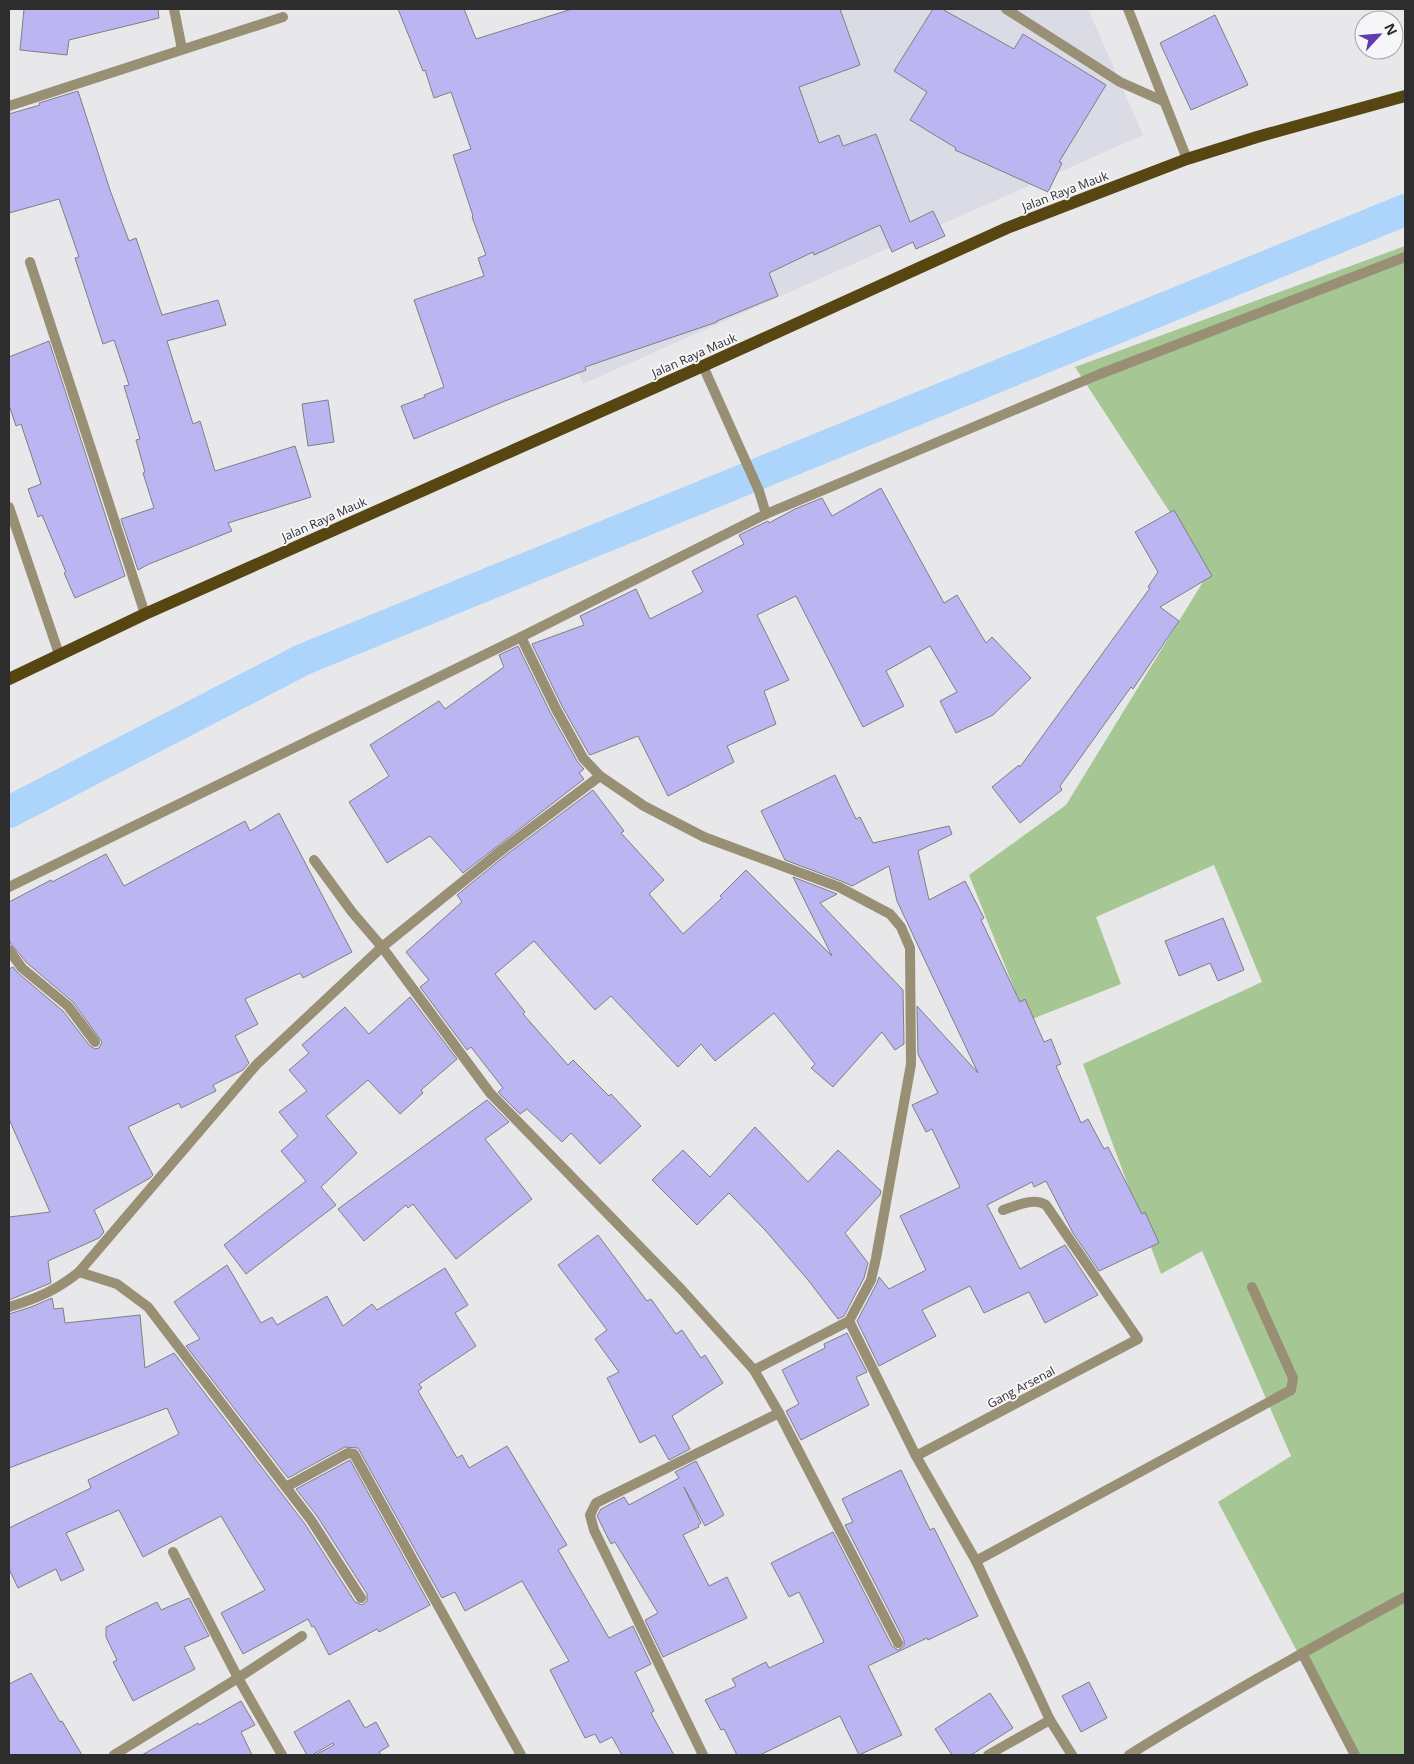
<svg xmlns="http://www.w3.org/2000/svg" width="1414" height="1764" font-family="'Open Sans',sans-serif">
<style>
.built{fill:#dbdbe5}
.green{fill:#a6c794}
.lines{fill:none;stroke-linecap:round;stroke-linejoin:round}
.canal{stroke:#add5fb;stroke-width:32}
.building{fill:#bbb6f1;stroke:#7f7f81}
.minor{stroke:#998f75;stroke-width:10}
.tertiary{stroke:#998f75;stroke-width:10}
.primary{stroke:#574512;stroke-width:12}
.labels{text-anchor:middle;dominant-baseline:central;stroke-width:4;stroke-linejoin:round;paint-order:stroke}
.street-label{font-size:12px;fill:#2d2d2e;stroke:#f6f5f8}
</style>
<rect width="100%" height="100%" fill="#e8e8eb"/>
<path class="built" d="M 623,9 L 1088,9 L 1143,135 L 583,384 L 490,140 L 646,91 Z"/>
<path class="green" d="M 1405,246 L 1405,1755 L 1352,1755 L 1218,1502 L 1291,1456 L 1202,1251 L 1161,1274 L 1083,1064 L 1262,982 L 1214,865 L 1096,917 L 1121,984 L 1027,1021 L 969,875 L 1066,805 L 1209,572 L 1075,367 Z"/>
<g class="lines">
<path class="canal" d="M 9,812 L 302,660 L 1405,210"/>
</g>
<g class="building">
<path d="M 24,9 L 158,9 L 159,18 L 69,40 L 67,55 L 20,50 Z"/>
<path d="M 398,9 L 464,9 L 476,39 L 572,9 L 840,9 L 860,65 L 799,87 L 819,143 L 839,135 L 843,146 L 876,134 L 910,222 L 933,211 L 945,236 L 916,249 L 913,242 L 892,252 L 880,225 L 814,255 L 813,252 L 769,273 L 778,296 L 717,321 L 717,322 L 585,367 L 586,370 L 505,401 L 414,439 L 401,406 L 425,397 L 424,395 L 444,387 L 414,300 L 484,276 L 478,258 L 486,255 L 472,217 L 473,216 L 453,155 L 471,149 L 451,92 L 434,98 L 425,70 L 423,71 Z"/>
<path d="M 933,9 L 942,9 L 1014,49 L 1023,34 L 1106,85 L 1059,162 L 1062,163 L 1048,192 L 955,150 L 956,148 L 910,120 L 927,92 L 894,71 Z"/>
<path d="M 1215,15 L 1248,85 L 1191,110 L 1160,43 Z"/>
<path d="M 78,91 L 110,190 L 129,241 L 136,238 L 162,315 L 218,300 L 226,325 L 167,341 L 193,424 L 200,421 L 215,471 L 295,446 L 311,497 L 228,523 L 232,531 L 149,564 L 138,570 L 121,519 L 154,508 L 143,473 L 145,472 L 136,440 L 140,439 L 124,386 L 129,385 L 114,340 L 103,344 L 75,258 L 79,257 L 59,199 L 9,213 L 9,114 L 40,105 L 39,103 Z"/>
<path d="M 49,341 L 125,576 L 75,598 L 64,573 L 66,572 L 42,515 L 38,517 L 28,489 L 41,484 L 21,424 L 16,426 L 9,405 L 9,357 Z"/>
<path d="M 328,400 L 334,442 L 308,446 L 302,404 Z"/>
<path d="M 881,488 L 944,603 L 957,595 L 986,643 L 992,637 L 1031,678 L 993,715 L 956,733 L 940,701 L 957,692 L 930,646 L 886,671 L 904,706 L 863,727 L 796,596 L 757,615 L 789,680 L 764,691 L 776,724 L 727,746 L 734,762 L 668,796 L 638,736 L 590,755 L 589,754 L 562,706 L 532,644 L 584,625 L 580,616 L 636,589 L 650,619 L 703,592 L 692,571 L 744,544 L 739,535 L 768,521 L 769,523 L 795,509 L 822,498 L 832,516 Z"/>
<path d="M 1174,510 L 1212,576 L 1160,607 L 1179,621 L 1133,689 L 1131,687 L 1060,786 L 1062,790 L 1020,823 L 992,787 L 1019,765 L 1020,767 L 1150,588 L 1148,587 L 1158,572 L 1135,532 Z"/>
<path d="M 518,646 L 550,712 L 577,761 L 584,769 L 579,773 L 584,779 L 463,873 L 430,836 L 387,863 L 349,802 L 389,776 L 370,745 L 439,701 L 445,709 L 504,667 L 499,655 Z"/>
<path d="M 835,775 L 856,819 L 860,817 L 873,843 L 949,826 L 952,834 L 918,851 L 929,900 L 965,881 L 984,918 L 981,920 L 1020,1002 L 1025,999 L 1044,1042 L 1051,1039 L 1061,1064 L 1056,1066 L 1081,1123 L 1088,1119 L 1104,1149 L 1108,1147 L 1142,1214 L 1145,1212 L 1159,1243 L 1099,1271 L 1073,1233 L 1046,1181 L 1034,1187 L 1032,1182 L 987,1205 L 1020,1269 L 1065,1245 L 1098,1295 L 1045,1323 L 1029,1292 L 984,1313 L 970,1286 L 922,1310 L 936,1336 L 879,1366 L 857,1321 L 877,1283 L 879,1277 L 889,1289 L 926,1270 L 900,1216 L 960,1187 L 932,1129 L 926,1132 L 912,1105 L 938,1093 L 918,1054 L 917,1006 L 978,1073 L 897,901 L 889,866 L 852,886 L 841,881 L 785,860 L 761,811 Z"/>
<path d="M 593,790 L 624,831 L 621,833 L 664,880 L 649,894 L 683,934 L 722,898 L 720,896 L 746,870 L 832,956 L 793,877 L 837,894 L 820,903 L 903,990 L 904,1044 L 895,1050 L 882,1032 L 833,1087 L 811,1068 L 815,1064 L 774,1013 L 715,1061 L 701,1044 L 678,1067 L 611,996 L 595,1010 L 534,941 L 495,974 L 525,1012 L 523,1014 L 568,1065 L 573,1060 L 609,1096 L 611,1094 L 641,1126 L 600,1164 L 571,1133 L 562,1142 L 527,1109 L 520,1114 L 498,1092 L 503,1088 L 471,1047 L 467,1050 L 420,987 L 429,980 L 406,952 L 462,902 L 457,895 L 506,855 Z"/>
<path d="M 279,813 L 352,952 L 303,978 L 300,973 L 245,999 L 258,1024 L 235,1036 L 249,1063 L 243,1070 L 213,1085 L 216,1091 L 181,1108 L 179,1103 L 128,1127 L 153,1175 L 150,1178 L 94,1210 L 104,1232 L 99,1238 L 48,1261 L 51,1283 L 9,1300 L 9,1217 L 50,1212 L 9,1119 L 9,969 L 13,967 L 18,973 L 63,1011 L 90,1046 L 95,1049 L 99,1048 L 102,1042 L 73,1002 L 27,963 L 11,944 L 9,939 L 9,902 L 51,880 L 52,882 L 106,854 L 124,886 L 245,821 L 250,831 Z"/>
<path d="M 1223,918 L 1244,970 L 1218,981 L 1210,963 L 1179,976 L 1165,941 Z"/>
<path d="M 410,997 L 457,1059 L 421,1090 L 423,1093 L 400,1114 L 368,1080 L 326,1116 L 357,1153 L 321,1187 L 336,1205 L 246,1274 L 224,1245 L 306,1181 L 281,1151 L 298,1136 L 279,1112 L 307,1091 L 289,1070 L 309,1053 L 302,1045 L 345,1007 L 369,1034 Z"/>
<path d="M 487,1100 L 509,1122 L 485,1139 L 532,1199 L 456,1259 L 413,1204 L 408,1208 L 406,1205 L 364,1241 L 338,1209 Z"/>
<path d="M 755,1127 L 808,1182 L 838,1150 L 881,1191 L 880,1195 L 845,1233 L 868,1263 L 864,1278 L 844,1316 L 838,1319 L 808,1280 L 765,1230 L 729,1193 L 697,1225 L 652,1180 L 683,1150 L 710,1177 Z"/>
<path d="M 598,1235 L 647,1301 L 651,1299 L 676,1334 L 682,1330 L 701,1358 L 705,1355 L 723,1383 L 672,1416 L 690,1449 L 669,1460 L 655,1435 L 640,1443 L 607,1378 L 619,1372 L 595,1339 L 607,1330 L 558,1265 Z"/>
<path d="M 227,1265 L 261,1323 L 272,1317 L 277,1325 L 327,1296 L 343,1326 L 372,1304 L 377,1310 L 445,1268 L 468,1305 L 455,1313 L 476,1346 L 419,1384 L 422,1388 L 418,1391 L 457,1458 L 462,1455 L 469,1468 L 507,1446 L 567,1545 L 558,1550 L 609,1638 L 633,1626 L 651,1664 L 635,1672 L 654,1711 L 651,1713 L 674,1755 L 622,1755 L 612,1737 L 600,1743 L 595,1734 L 585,1738 L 550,1670 L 569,1661 L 522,1581 L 465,1611 L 455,1592 L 442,1598 L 358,1448 L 345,1447 L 288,1478 L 186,1346 L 200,1339 L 174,1302 Z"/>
<path d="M 52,1298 L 54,1309 L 63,1308 L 65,1323 L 140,1315 L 145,1368 L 174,1353 L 305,1524 L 355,1602 L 362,1605 L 367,1601 L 367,1594 L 317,1516 L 296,1489 L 350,1460 L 430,1605 L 379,1632 L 377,1629 L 329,1655 L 314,1626 L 312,1627 L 308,1619 L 243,1654 L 221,1613 L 265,1590 L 221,1516 L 143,1557 L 119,1510 L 66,1533 L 84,1570 L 61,1581 L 56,1569 L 18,1588 L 9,1569 L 9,1528 L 91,1488 L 88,1480 L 179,1434 L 167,1408 L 9,1468 L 9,1314 L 31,1307 Z"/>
<path d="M 847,1333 L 867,1372 L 856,1377 L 869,1405 L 801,1440 L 786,1411 L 799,1404 L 782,1370 L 825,1348 L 824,1344 Z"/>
<path d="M 696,1461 L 724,1515 L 705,1526 L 684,1487 L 701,1523 L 698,1525 L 699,1527 L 683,1535 L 709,1586 L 727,1577 L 747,1618 L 663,1657 L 645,1620 L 658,1613 L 615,1542 L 611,1544 L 597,1516 L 601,1509 L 624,1497 L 629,1505 L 679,1478 L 675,1472 Z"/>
<path d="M 901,1470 L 930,1530 L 934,1528 L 978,1616 L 928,1640 L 927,1638 L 868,1666 L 902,1735 L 859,1755 L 840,1716 L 760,1755 L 737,1755 L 724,1729 L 721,1730 L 705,1700 L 736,1686 L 732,1679 L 766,1662 L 769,1668 L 824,1642 L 799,1592 L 789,1597 L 771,1563 L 833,1532 L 892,1646 L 898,1650 L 904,1646 L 904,1640 L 845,1525 L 853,1522 L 842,1499 Z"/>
<path d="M 189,1598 L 209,1636 L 184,1647 L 195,1669 L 133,1701 L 113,1662 L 117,1660 L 106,1637 L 106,1627 L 157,1602 L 161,1610 Z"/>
<path d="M 31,1673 L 60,1722 L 62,1721 L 82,1755 L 9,1755 L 9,1684 Z"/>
<path d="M 1089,1682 L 1107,1718 L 1081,1732 L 1062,1696 Z"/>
<path d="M 990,1693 L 1013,1728 L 971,1755 L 952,1755 L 935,1729 Z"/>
<path d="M 349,1700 L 365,1728 L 376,1722 L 389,1746 L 379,1752 L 381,1755 L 315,1755 L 334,1745 L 333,1743 L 312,1755 L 307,1755 L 294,1732 Z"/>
<path d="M 241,1701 L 255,1725 L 241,1732 L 252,1755 L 142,1755 L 198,1723 L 199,1725 Z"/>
</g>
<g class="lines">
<g class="minor">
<path d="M 174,9 L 182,49"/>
<path d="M 1006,9 L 1120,82 L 1163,101"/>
<path d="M 1128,9 L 1187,159"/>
<path d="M 9,106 L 283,17"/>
<path d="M 30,262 L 145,614"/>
<path d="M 9,507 L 59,654"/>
<path d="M 766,514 L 1100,374 L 1405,257"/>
<path d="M 521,637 L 556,709 L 583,758 L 600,776 L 644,806 L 704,837 L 839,887 L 890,914 L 901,927 L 910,948 L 911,1064 L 876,1258 L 871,1280 L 849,1321 L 754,1370"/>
<path d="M 314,860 L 352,912 L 382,947 L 490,1093 L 681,1289 L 754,1370 L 779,1413 L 898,1643"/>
<path d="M 9,950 L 22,968 L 68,1006 L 95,1042"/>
<path d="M 79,1272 L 117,1284 L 148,1307 L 311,1520 L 361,1598"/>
<path d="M 9,1307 C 38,1298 55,1291 79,1272 L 257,1064 L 382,947 L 502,850 L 600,776"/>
<path d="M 849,1321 L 916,1456 L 976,1561 L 1050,1720 L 1072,1755"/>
<path d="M 916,1456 L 1138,1339 L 1046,1205 C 1033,1197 1016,1206 1003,1210"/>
<path d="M 286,1487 L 348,1453 L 354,1454 L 521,1755"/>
<path d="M 173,1552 L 238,1678 L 282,1755"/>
<path d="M 976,1561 L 1291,1390 L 1293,1378 L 1252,1287"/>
<path d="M 1302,1653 L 1355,1755"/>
<path d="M 114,1755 L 238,1678 L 302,1636"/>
<path d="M 703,1755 L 594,1530 L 590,1515 L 596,1503 L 779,1413"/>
<path d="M 988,1755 L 1050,1720"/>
<path d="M 1129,1755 C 1219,1699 1312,1647 1405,1597"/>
</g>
<path class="tertiary" d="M 9,887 L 521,637 L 766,514 L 759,491 L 703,366"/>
<path class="primary" d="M 9,679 L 145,614 L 703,366 L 1007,228 L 1187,159 L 1257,137 L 1405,96"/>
</g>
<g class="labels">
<g class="street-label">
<text transform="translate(1065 191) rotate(-21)">Jalan Raya Mauk</text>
<text transform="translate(694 355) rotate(-24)">Jalan Raya Mauk</text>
<text transform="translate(324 519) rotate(-24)">Jalan Raya Mauk</text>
<text transform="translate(1021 1387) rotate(-28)">Gang Arsenal</text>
</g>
</g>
<rect width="1414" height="1764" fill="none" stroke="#2d2d2e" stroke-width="20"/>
<g transform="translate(1379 35) rotate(64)"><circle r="24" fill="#f6f5f8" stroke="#a6a5a7"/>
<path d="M0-4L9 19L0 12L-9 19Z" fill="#623ab2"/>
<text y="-8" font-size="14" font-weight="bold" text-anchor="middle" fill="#2d2d2e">N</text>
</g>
</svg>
